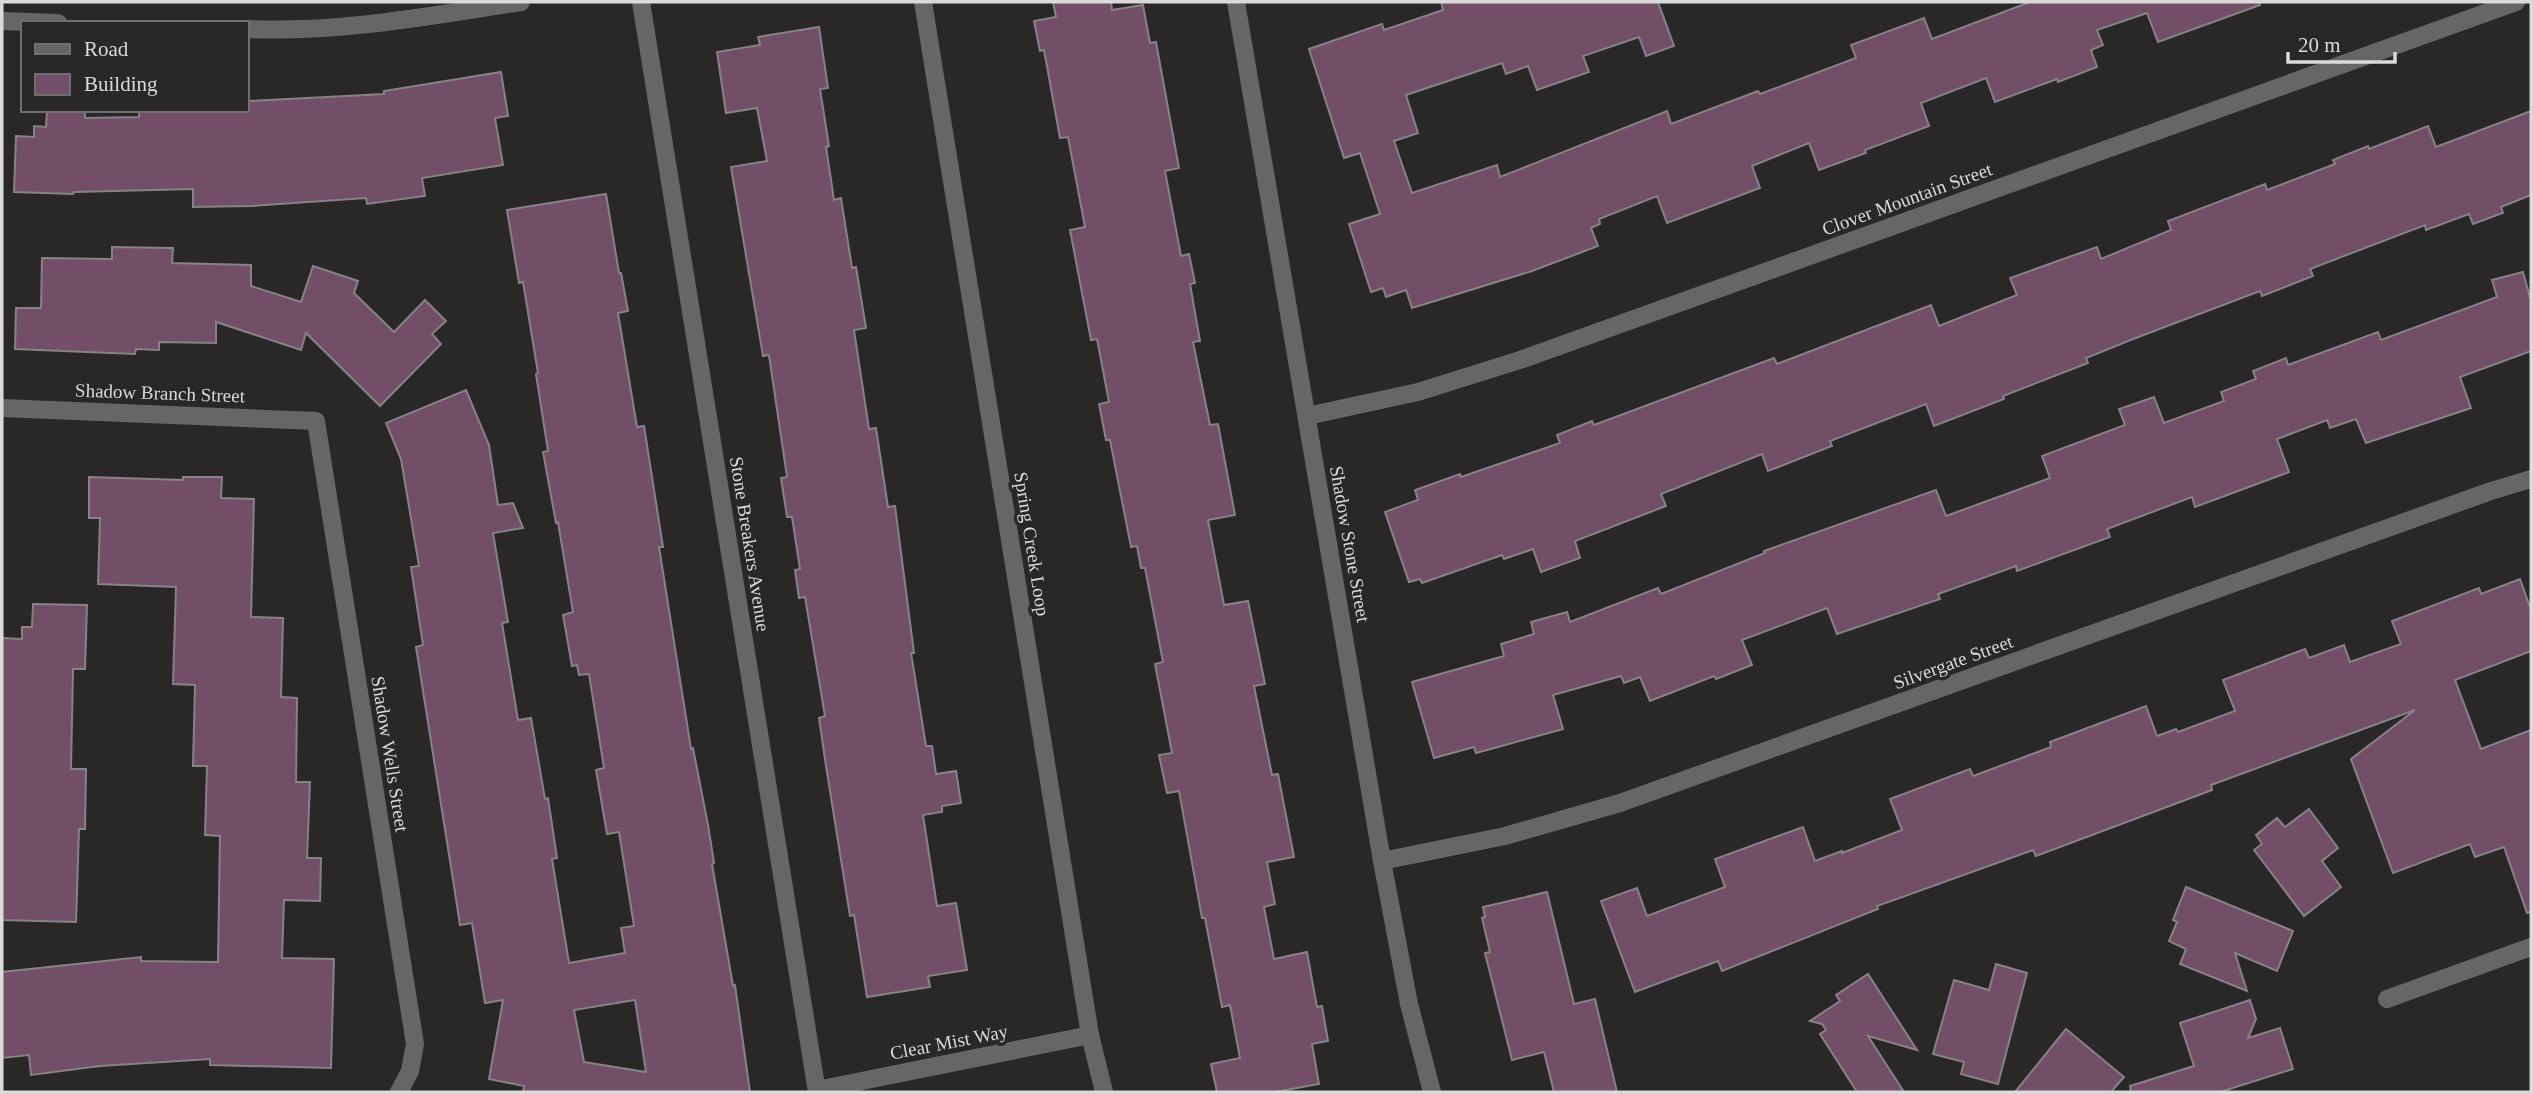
<svg xmlns="http://www.w3.org/2000/svg" width="2533" height="1094" font-family="Georgia,serif">
<style>
.building{fill:#734e67;stroke:#858384;stroke-width:2;fill-rule:evenodd}
.lines{fill:none;stroke-linecap:round;stroke-linejoin:round}
.minor{stroke:#676666;stroke-width:18}
.labels{text-anchor:middle;dominant-baseline:central;stroke-width:7;stroke-linejoin:round;paint-order:stroke}
.street-label{font-size:19px;fill:#dbd9da;stroke:#292728}
</style>
<rect width="100%" height="100%" fill="#292728"/>
<g class="building">
<path d="M 1053,2 L 1111,2 L 1112,10 L 1143,5 L 1150,43 L 1156,42 L 1179,168 L 1165,171 L 1181,256 L 1189,254 L 1195,283 L 1190,284 L 1200,341 L 1193,342 L 1210,425 L 1218,424 L 1235,515 L 1208,520 L 1224,605 L 1248,601 L 1265,684 L 1254,686 L 1272,775 L 1278,774 L 1294,857 L 1267,862 L 1275,904 L 1264,907 L 1274,959 L 1307,952 L 1317,1007 L 1322,1006 L 1328,1041 L 1312,1044 L 1319,1084 L 1275,1092 L 1217,1092 L 1211,1064 L 1240,1058 L 1230,1005 L 1222,1007 L 1205,918 L 1202,918 L 1179,791 L 1167,793 L 1159,755 L 1172,753 L 1155,664 L 1163,662 L 1145,568 L 1141,568 L 1137,546 L 1131,547 L 1110,440 L 1106,440 L 1099,404 L 1109,402 L 1097,339 L 1091,340 L 1070,230 L 1085,227 L 1068,137 L 1060,138 L 1044,50 L 1040,51 L 1034,21 L 1056,17 Z"/>
<path d="M 1441,2 L 1658,2 L 1674,46 L 1646,56 L 1639,37 L 1583,56 L 1589,72 L 1537,90 L 1528,66 L 1506,74 L 1502,63 L 1406,95 L 1418,133 L 1394,141 L 1412,193 L 1497,165 L 1500,177 L 1667,111 L 1671,124 L 1758,91 L 1760,94 L 1856,58 L 1851,45 L 1924,18 L 1932,39 L 2030,2 L 2260,2 L 2260,5 L 2158,42 L 2147,13 L 2097,30 L 2103,45 L 2091,50 L 2097,67 L 2058,82 L 2057,79 L 1995,102 L 1986,78 L 1921,103 L 1929,126 L 1865,150 L 1866,153 L 1819,170 L 1809,143 L 1752,166 L 1760,188 L 1667,223 L 1657,196 L 1599,219 L 1600,224 L 1591,228 L 1598,246 L 1532,271 L 1412,308 L 1406,290 L 1386,297 L 1383,288 L 1371,292 L 1349,224 L 1380,214 L 1360,153 L 1344,158 L 1309,49 L 1382,24 L 1384,30 L 1443,10 Z"/>
<path d="M 819,27 L 828,88 L 820,89 L 829,146 L 826,147 L 834,200 L 841,198 L 852,268 L 856,267 L 866,328 L 854,330 L 869,429 L 876,428 L 888,507 L 895,506 L 914,653 L 911,653 L 926,746 L 932,746 L 936,774 L 956,771 L 961,803 L 942,806 L 942,812 L 923,815 L 937,906 L 956,903 L 967,970 L 928,976 L 930,987 L 867,997 L 854,915 L 850,916 L 826,766 L 819,718 L 825,716 L 805,597 L 799,598 L 795,570 L 800,569 L 792,517 L 787,517 L 781,478 L 787,477 L 769,355 L 763,356 L 731,167 L 767,161 L 757,108 L 726,113 L 717,52 L 760,45 L 758,37 Z"/>
<path d="M 501,72 L 508,116 L 495,118 L 503,165 L 422,178 L 425,196 L 367,204 L 366,198 L 252,206 L 193,207 L 193,189 L 74,192 L 73,194 L 14,192 L 16,136 L 34,137 L 34,126 L 46,127 L 47,110 L 85,110 L 85,118 L 139,117 L 139,110 L 247,110 L 247,101 L 384,94 L 384,91 Z"/>
<path d="M 2531,111 L 2531,195 L 2501,207 L 2503,213 L 2473,224 L 2469,214 L 2426,230 L 2425,225 L 2310,269 L 2313,276 L 2262,296 L 2260,291 L 2133,339 L 2086,358 L 2088,363 L 2003,396 L 2004,399 L 1934,426 L 1926,404 L 1830,441 L 1832,446 L 1768,471 L 1762,454 L 1661,494 L 1666,506 L 1575,541 L 1580,558 L 1541,572 L 1533,549 L 1504,559 L 1502,555 L 1422,583 L 1420,579 L 1409,582 L 1385,512 L 1418,500 L 1415,490 L 1460,474 L 1461,477 L 1560,443 L 1557,435 L 1592,421 L 1594,425 L 1774,358 L 1777,364 L 1931,305 L 1939,326 L 2017,295 L 2010,278 L 2097,247 L 2101,259 L 2171,230 L 2168,221 L 2265,184 L 2267,190 L 2335,164 L 2333,160 L 2368,146 L 2369,149 L 2428,126 L 2436,147 Z"/>
<path d="M 606,194 L 619,273 L 621,273 L 628,311 L 618,313 L 637,427 L 644,426 L 663,547 L 659,547 L 691,749 L 693,748 L 708,825 L 714,863 L 712,864 L 733,986 L 735,985 L 750,1092 L 523,1092 L 524,1086 L 489,1079 L 503,1000 L 485,1003 L 472,923 L 460,925 L 454,886 L 416,647 L 423,645 L 411,567 L 419,566 L 401,459 L 386,423 L 466,390 L 489,445 L 498,505 L 513,503 L 523,528 L 493,533 L 508,622 L 502,623 L 518,720 L 531,718 L 545,799 L 548,798 L 557,858 L 552,859 L 569,963 L 625,953 L 621,928 L 634,926 L 619,832 L 607,834 L 596,770 L 604,768 L 589,674 L 579,675 L 577,665 L 572,666 L 563,615 L 573,612 L 558,522 L 556,523 L 543,452 L 548,451 L 536,374 L 538,373 L 523,282 L 519,283 L 507,210 ZM 635,1000 L 646,1072 L 584,1062 L 574,1010 Z"/>
<path d="M 112,247 L 173,248 L 172,263 L 251,265 L 251,286 L 301,302 L 313,266 L 358,281 L 354,293 L 394,332 L 425,300 L 446,321 L 432,334 L 441,344 L 380,406 L 306,333 L 301,350 L 216,322 L 216,343 L 159,342 L 159,350 L 136,349 L 135,354 L 15,349 L 16,308 L 41,308 L 42,258 L 112,259 Z"/>
<path d="M 2523,272 L 2531,301 L 2531,351 L 2460,377 L 2471,408 L 2366,443 L 2356,419 L 2330,428 L 2327,420 L 2277,439 L 2289,472 L 2230,494 L 2195,507 L 2192,497 L 2107,529 L 2110,537 L 2017,571 L 2016,566 L 1938,594 L 1940,599 L 1837,634 L 1827,608 L 1742,640 L 1752,665 L 1716,679 L 1714,676 L 1650,701 L 1640,677 L 1624,683 L 1621,676 L 1553,695 L 1563,729 L 1476,753 L 1474,747 L 1434,758 L 1412,682 L 1504,656 L 1501,644 L 1534,634 L 1531,622 L 1567,612 L 1570,622 L 1658,588 L 1661,594 L 1765,553 L 1764,551 L 1936,490 L 1946,516 L 2050,478 L 2042,456 L 2125,425 L 2119,409 L 2154,397 L 2164,423 L 2224,401 L 2221,392 L 2256,379 L 2253,371 L 2286,358 L 2288,365 L 2378,332 L 2381,340 L 2497,297 L 2492,280 Z"/>
<path d="M 89,477 L 183,480 L 183,477 L 222,477 L 221,498 L 254,499 L 251,617 L 283,618 L 281,697 L 297,698 L 296,782 L 310,782 L 307,858 L 321,858 L 320,901 L 284,900 L 282,958 L 334,959 L 331,1068 L 210,1065 L 210,1059 L 100,1066 L 31,1075 L 29,1055 L 2,1058 L 2,972 L 141,957 L 141,961 L 218,962 L 220,836 L 205,835 L 207,766 L 193,766 L 195,685 L 173,684 L 176,587 L 98,584 L 100,518 L 89,518 Z"/>
<path d="M 2520,579 L 2531,610 L 2531,651 L 2455,680 L 2481,749 L 2531,730 L 2531,912 L 2527,913 L 2504,847 L 2475,857 L 2470,844 L 2393,873 L 2351,759 L 2415,710 L 2211,785 L 2212,790 L 2036,856 L 2033,850 L 1877,906 L 1878,909 L 1722,971 L 1718,961 L 1635,992 L 1601,901 L 1637,888 L 1647,916 L 1725,887 L 1715,859 L 1803,827 L 1815,861 L 1842,851 L 1842,853 L 1902,830 L 1890,799 L 1970,769 L 1973,776 L 2051,747 L 2050,742 L 2146,706 L 2157,736 L 2176,729 L 2178,732 L 2235,711 L 2223,680 L 2305,649 L 2309,658 L 2344,645 L 2350,662 L 2401,644 L 2392,621 L 2479,588 L 2481,594 Z"/>
<path d="M 33,604 L 87,605 L 85,669 L 73,669 L 71,769 L 86,769 L 85,829 L 79,829 L 76,922 L 2,920 L 2,638 L 22,639 L 22,627 L 32,627 Z"/>
<path d="M 2309,809 L 2338,848 L 2322,861 L 2341,887 L 2304,916 L 2254,850 L 2262,844 L 2256,835 L 2277,818 L 2285,827 Z"/>
<path d="M 2186,887 L 2293,931 L 2277,971 L 2235,953 L 2247,991 L 2180,964 L 2186,949 L 2169,941 L 2177,922 L 2173,920 Z"/>
<path d="M 1547,892 L 1574,1004 L 1595,999 L 1617,1092 L 1554,1092 L 1544,1052 L 1512,1060 L 1485,953 L 1490,952 L 1482,918 L 1485,917 L 1483,907 Z"/>
<path d="M 1996,964 L 2027,973 L 1998,1084 L 1961,1074 L 1964,1062 L 1933,1054 L 1954,980 L 1989,990 Z"/>
<path d="M 1868,974 L 1917,1050 L 1868,1036 L 1904,1092 L 1857,1092 L 1820,1034 L 1826,1030 L 1822,1024 L 1810,1021 L 1840,1001 L 1836,995 Z"/>
<path d="M 2250,1000 L 2256,1019 L 2248,1038 L 2280,1028 L 2293,1069 L 2220,1092 L 2131,1092 L 2130,1086 L 2194,1066 L 2180,1023 Z"/>
<path d="M 2066,1029 L 2124,1077 L 2111,1092 L 2015,1092 Z"/>
</g>
<g class="lines">
<g class="minor">
<path d="M 641,2 L 817,1092"/>
<path d="M 923,2 L 1090,1035 L 1104,1092"/>
<path d="M 1236,2 L 1382,861 L 1409,1004 L 1432,1092"/>
<path d="M 2,21 L 58,23"/>
<path d="M 247,29 C 339,33 429,16 521,2"/>
<path d="M 2,408 L 316,421 L 415,1044 L 410,1071 L 399,1092"/>
<path d="M 1307,416 L 1418,392 L 1523,359 L 2516,2"/>
<path d="M 1382,861 L 1505,836 L 1620,803 L 2491,491 L 2531,479"/>
<path d="M 2387,999 L 2531,947"/>
<path d="M 817,1090 L 1090,1035"/>
</g>
</g>
<g class="labels">
<g class="street-label">
<text transform="translate(1907 199) rotate(-20)">Clover Mountain Street</text>
<text transform="translate(160 393) rotate(2)">Shadow Branch Street</text>
<text transform="translate(750 544) rotate(81)">Stone Breakers Avenue</text>
<text transform="translate(1032 544) rotate(81)">Spring Creek Loop</text>
<text transform="translate(1350 544) rotate(80)">Shadow Stone Street</text>
<text transform="translate(1953 662) rotate(-20)">Silvergate Street</text>
<text transform="translate(390 754) rotate(81)">Shadow Wells Street</text>
<text transform="translate(949 1042) rotate(-11)">Clear Mist Way</text>
</g>
</g>
<rect width="2533" height="1094" fill="none" stroke="#dbd9da" stroke-width="7"/>
<rect x="21" y="21" width="228" height="91" fill="#292728" stroke="#706e6f" stroke-width="2"/>
<rect x="35" y="44" width="35" height="10" fill="#676666" stroke="#706e6f" stroke-width="2"/>
<text x="84" y="56" font-size="21" fill="#dbd9da">Road</text>
<rect x="35" y="74" width="35" height="21" fill="#734e67" stroke="#706e6f" stroke-width="2"/>
<text x="84" y="91" font-size="21" fill="#dbd9da">Building</text>
<path d="M2288 52v10h107v-10" fill="none" stroke="#dbd9da" stroke-width="3.5"/>
<text x="2298" y="52" font-size="21" fill="#dbd9da" stroke="#292728" stroke-width="5" paint-order="stroke">20 m</text>
</svg>
